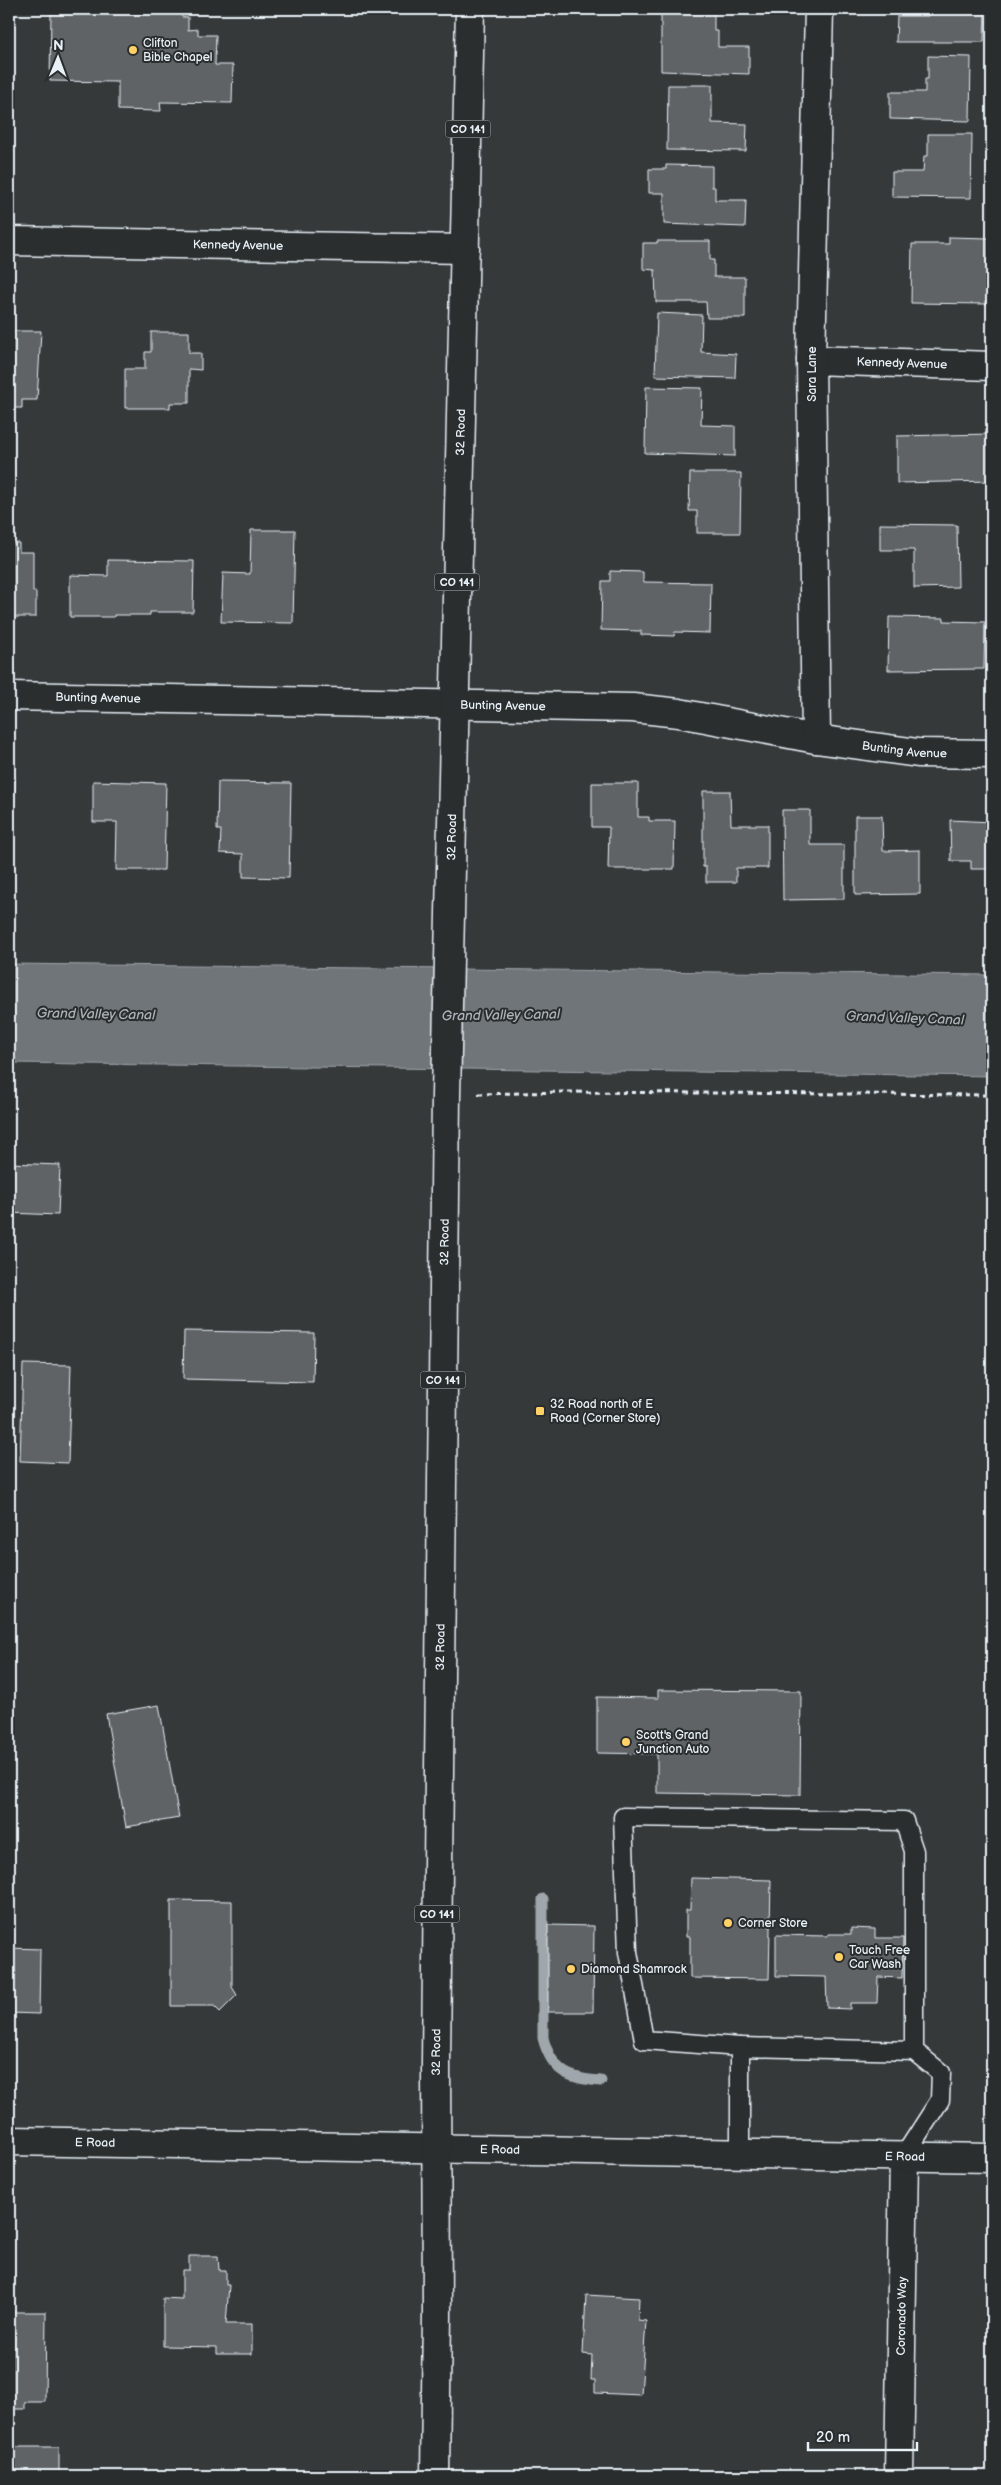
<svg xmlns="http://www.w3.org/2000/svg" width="1001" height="2485" font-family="'Balsamiq Sans',sans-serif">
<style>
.water{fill:#707579;stroke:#a0a7ac}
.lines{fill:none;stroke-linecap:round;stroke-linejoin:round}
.stream{stroke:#a0a7ac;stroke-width:11}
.building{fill:#5f6365;stroke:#e8f1f8}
.service-casing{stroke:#e8f1f8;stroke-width:21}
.minor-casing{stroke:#e8f1f8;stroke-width:31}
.tertiary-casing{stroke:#e8f1f8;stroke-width:31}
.primary-casing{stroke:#e8f1f8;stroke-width:31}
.path{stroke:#e8f1f8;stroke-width:3;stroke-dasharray:5 4;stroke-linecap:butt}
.service{stroke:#2a2d2e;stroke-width:18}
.minor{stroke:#2a2d2e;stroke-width:28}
.tertiary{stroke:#2a2d2e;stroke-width:28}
.primary{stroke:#2a2d2e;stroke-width:28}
.poi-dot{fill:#ffd166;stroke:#2a2d2e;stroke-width:2}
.labels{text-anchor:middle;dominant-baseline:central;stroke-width:4;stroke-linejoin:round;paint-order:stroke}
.shield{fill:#2a2d2e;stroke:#afb6bb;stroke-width:1}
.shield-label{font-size:11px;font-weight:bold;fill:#e8f1f8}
.poi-label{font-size:12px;fill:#e8f1f8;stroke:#2a2d2e;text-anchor:start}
.street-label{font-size:12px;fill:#e8f1f8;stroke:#2a2d2e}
.water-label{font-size:14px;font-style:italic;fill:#acb3b8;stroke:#2a2d2e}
</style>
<rect width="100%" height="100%" fill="#35393a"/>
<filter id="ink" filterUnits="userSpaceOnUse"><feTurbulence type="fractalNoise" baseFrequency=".02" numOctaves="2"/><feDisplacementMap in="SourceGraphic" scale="10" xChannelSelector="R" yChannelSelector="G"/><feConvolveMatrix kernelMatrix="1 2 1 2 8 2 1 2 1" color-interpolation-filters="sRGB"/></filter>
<g filter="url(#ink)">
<path class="water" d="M 9,964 L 992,975 L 992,1076 L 9,1063 Z"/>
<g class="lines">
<path class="stream" d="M 543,1899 L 543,2038 C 552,2072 569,2079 601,2081"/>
</g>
<g class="building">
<path d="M 929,9 L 985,9 L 984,42 L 896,42 L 897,16 L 928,16 Z"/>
<path d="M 661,12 L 714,12 L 714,31 L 718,31 L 718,47 L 749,47 L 749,74 L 661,71 Z"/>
<path d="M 51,13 L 181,14 L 182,17 L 188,17 L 188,30 L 198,29 L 198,35 L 216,35 L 215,65 L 233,65 L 232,103 L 160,102 L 161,111 L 118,110 L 118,82 L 50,81 Z"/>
<path d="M 928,56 L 971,57 L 970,121 L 890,119 L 890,92 L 925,92 L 925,79 L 928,79 Z"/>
<path d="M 668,85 L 712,85 L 712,123 L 747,124 L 746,151 L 667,150 Z"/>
<path d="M 928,134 L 972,134 L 971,198 L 892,197 L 892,172 L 923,172 L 924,156 L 928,156 Z"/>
<path d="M 666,165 L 712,166 L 712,187 L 715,187 L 715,200 L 746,200 L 745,227 L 664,224 L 664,193 L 649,193 L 649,169 L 666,169 Z"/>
<path d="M 949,237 L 989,238 L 987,304 L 911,303 L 912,244 L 949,244 Z"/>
<path d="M 657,241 L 710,241 L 710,260 L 714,260 L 714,277 L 745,277 L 745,318 L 707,318 L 706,302 L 656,302 L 655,270 L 643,269 L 643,243 L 657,243 Z"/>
<path d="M 657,313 L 702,315 L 701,352 L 736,354 L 735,378 L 655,376 Z"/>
<path d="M 9,331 L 41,331 L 37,400 L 22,400 L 22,408 L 9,408 Z"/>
<path d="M 151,332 L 189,332 L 189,353 L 201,353 L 201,370 L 189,369 L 189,403 L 170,403 L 170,408 L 125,408 L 125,369 L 145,369 L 145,352 L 151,352 Z"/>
<path d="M 646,387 L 702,388 L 701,425 L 735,426 L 735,456 L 645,453 Z"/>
<path d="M 992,434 L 992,481 L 897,483 L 897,436 Z"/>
<path d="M 690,473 L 741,473 L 740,533 L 697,533 L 697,511 L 689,511 Z"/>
<path d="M 880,524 L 957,525 L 958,587 L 914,588 L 914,550 L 880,550 Z"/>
<path d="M 251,530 L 295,530 L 293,623 L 221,622 L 223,573 L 250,574 Z"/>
<path d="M 9,543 L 19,543 L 19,552 L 33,552 L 33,592 L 36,592 L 36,617 L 9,617 Z"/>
<path d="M 108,560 L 194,561 L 193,612 L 150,612 L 150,615 L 114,615 L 114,617 L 70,617 L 70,575 L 108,576 Z"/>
<path d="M 610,571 L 643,572 L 643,582 L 711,583 L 710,633 L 675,632 L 674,636 L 641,635 L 641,631 L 601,630 L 602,581 L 610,581 Z"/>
<path d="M 889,617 L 944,618 L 944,621 L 985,622 L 984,669 L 888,670 Z"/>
<path d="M 9,779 L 15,779 L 13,855 L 9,854 Z"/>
<path d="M 93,781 L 166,783 L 164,870 L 116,870 L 117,822 L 93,822 Z"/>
<path d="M 218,782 L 291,783 L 289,878 L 243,877 L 243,854 L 220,853 L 221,830 L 217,830 Z"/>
<path d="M 592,783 L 638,783 L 638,817 L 649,817 L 649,821 L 675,821 L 674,869 L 608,869 L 609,827 L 592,827 Z"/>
<path d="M 703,791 L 730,791 L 731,825 L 768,825 L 768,868 L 736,868 L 736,882 L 706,882 L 706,867 L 703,867 Z"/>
<path d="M 782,810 L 810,810 L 810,845 L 844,845 L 844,899 L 783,900 Z"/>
<path d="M 855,816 L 882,816 L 883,851 L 920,850 L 920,894 L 855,895 Z"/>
<path d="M 950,820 L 992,822 L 992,869 L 971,869 L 971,861 L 951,861 Z"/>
<path d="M 9,1163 L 60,1165 L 58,1215 L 9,1213 Z"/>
<path d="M 184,1331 L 314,1333 L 313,1382 L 183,1379 Z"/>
<path d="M 23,1364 L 71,1365 L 68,1463 L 20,1461 Z"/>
<path d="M 658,1690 L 801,1691 L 800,1795 L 657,1793 L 657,1754 L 597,1753 L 597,1697 L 658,1698 Z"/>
<path d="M 159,1705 L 179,1818 L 126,1827 L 106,1714 Z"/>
<path d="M 691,1878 L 771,1880 L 769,1979 L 690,1978 L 690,1937 L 686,1937 L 686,1910 L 690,1910 Z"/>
<path d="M 171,1900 L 232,1901 L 232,1987 L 237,1995 L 220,2012 L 214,2006 L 171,2006 Z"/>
<path d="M 548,1925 L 594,1926 L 593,2012 L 548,2012 Z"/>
<path d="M 851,1928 L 875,1929 L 875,1938 L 903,1938 L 902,1978 L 878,1977 L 877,2003 L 850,2003 L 850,2009 L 827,2008 L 826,1977 L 776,1976 L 776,1935 L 828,1936 L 828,1934 L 851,1934 Z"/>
<path d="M 9,1948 L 40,1949 L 39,2014 L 9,2013 Z"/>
<path d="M 189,2256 L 218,2256 L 219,2270 L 226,2270 L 226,2285 L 229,2285 L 226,2324 L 252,2324 L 252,2354 L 217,2354 L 217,2347 L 163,2346 L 163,2298 L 182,2299 L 182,2270 L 189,2270 Z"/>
<path d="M 586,2295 L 639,2298 L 638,2320 L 646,2321 L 641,2395 L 595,2393 L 595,2380 L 591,2380 L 592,2355 L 583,2354 Z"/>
<path d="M 9,2312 L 46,2312 L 45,2402 L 25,2402 L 25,2409 L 12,2409 L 12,2416 L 9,2416 Z"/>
<path d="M 14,2447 L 59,2447 L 59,2476 L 13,2476 Z"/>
</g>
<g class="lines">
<defs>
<g id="service">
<path d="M 740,2047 L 914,2051"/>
<path d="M 740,2154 L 740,2047 L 644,2040 L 628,1952 L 623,1817 L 904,1821 L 914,1851 L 914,2051 L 941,2073 L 940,2100 L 904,2156"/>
</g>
<g id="minor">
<path id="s1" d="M 9,241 L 465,249"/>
<path id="s2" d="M 811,360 L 992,366"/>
<path id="s3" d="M 9,696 L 633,708 L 679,713 L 816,739 L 918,753 L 992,754"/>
<path d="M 816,739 L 811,360 L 819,9"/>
<path id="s4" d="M 899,2476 L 904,2156"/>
</g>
<g id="tertiary">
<path id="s5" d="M 9,2141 L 992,2158"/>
</g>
<g id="primary">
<path id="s6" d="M 435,2476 L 437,2314 L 436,2063 L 446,1095 L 470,9"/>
</g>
</defs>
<use href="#service" class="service-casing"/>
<use href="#minor" class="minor-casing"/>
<use href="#tertiary" class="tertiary-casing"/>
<use href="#primary" class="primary-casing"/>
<path class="path" d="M 478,1094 L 564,1092 L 992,1095"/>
<use href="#service" class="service"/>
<use href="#minor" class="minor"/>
<use href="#tertiary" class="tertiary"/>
<use href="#primary" class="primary"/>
</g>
</g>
<g class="poi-dot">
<circle cx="133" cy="50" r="5"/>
<rect x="535" y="1406" width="10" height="10" rx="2.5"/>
<circle cx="626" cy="1742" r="5"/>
<circle cx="728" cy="1923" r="5"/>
<circle cx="839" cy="1957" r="5"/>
<circle cx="571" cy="1969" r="5"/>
</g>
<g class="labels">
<g class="shield">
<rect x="445.5" y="120.5" width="45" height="17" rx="4"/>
<rect x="434.5" y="573.5" width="45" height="17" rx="4"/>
<rect x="420.5" y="1371.5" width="45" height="17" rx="4"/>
<rect x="414.5" y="1905.5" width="45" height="17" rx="4"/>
</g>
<g class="shield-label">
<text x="468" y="129">CO 141</text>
<text x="457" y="582">CO 141</text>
<text x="443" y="1380">CO 141</text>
<text x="437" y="1914">CO 141</text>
</g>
<g class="poi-label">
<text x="143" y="43">Clifton<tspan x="143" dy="14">Bible Chapel</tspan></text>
<text x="550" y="1404">32 Road north of E<tspan x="550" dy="14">Road (Corner Store)</tspan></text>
<text x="636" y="1735">Scott's Grand<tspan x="636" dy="14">Junction Auto</tspan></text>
<text x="738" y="1923">Corner Store</text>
<text x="849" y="1950">Touch Free<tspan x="849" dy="14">Car Wash</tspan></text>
<text x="581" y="1969">Diamond Shamrock</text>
</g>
<g class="street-label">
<text stroke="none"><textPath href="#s1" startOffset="229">Kennedy Avenue</textPath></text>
<text stroke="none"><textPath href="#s2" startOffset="91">Kennedy Avenue</textPath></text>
<text transform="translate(812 374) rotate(-90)">Sara Lane</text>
<text stroke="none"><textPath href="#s6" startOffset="2044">32 Road</textPath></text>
<text stroke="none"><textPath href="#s3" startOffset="89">Bunting Avenue</textPath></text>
<text stroke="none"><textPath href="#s3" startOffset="494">Bunting Avenue</textPath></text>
<text stroke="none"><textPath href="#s3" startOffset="899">Bunting Avenue</textPath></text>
<text stroke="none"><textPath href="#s6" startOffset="1639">32 Road</textPath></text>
<text stroke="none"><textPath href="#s6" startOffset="1234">32 Road</textPath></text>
<text stroke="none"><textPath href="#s6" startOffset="829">32 Road</textPath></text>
<text stroke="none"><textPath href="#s6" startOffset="424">32 Road</textPath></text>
<text stroke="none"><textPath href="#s5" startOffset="86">E Road</textPath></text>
<text stroke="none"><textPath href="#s5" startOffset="491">E Road</textPath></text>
<text stroke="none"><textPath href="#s5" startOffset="896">E Road</textPath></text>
<text stroke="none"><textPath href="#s4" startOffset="160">Coronado Way</textPath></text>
</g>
<g class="water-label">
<text transform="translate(96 1014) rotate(1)">Grand Valley Canal</text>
<text transform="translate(501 1015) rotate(-1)">Grand Valley Canal</text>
<text transform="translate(905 1018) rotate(2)">Grand Valley Canal</text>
</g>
</g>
<rect width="1001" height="2485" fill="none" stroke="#2a2d2e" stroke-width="30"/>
<rect x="15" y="15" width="971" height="2455" fill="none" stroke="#e8f1f8" stroke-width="2" filter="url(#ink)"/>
<g transform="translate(58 58) rotate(1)" stroke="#2a2d2e" stroke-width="4" paint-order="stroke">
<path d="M0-4L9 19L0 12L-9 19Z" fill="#e8f1f8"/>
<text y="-8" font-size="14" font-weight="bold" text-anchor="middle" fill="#e8f1f8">N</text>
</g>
<path d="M808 2442v8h109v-8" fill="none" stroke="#e8f1f8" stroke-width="2.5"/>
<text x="816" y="2442" font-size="15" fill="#e8f1f8" stroke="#2a2d2e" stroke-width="4" paint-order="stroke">20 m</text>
</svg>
